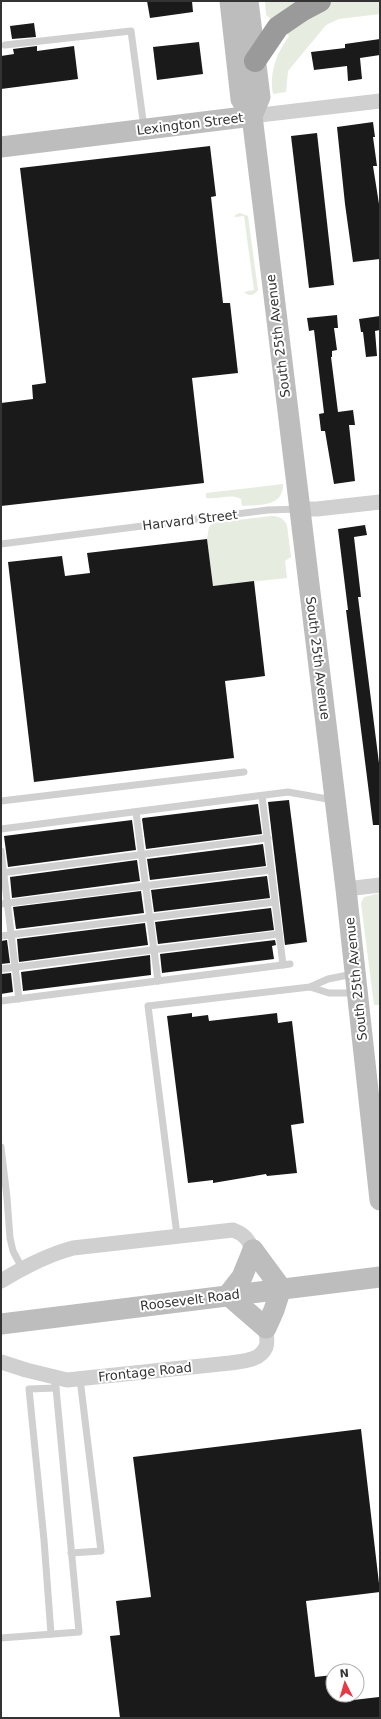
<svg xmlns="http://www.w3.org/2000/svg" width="381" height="1719" font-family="'DejaVu Sans',sans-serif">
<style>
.green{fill:#e6ecdf}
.building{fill:#1a1a1a}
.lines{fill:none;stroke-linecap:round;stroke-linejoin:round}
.lane{stroke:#d0d0d0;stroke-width:7}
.street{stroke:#d0d0d0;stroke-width:15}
.secondary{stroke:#bdbdbd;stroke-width:21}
.highway{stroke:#9a9a9a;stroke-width:22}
.labels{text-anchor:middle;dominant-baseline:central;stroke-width:4;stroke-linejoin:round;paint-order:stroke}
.street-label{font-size:13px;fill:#333;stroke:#fff}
</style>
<rect width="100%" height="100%" fill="#fff"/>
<g class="green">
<path d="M 265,1 L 306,1 L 275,22 L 266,15 Z"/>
<path d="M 334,1 L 380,1 L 380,14 L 339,19 L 326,25 L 288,71 L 286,92 L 273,94 C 269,72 277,53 289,36 L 285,31 L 304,16 Z"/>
<path d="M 240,213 L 248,216 L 258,290 C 254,295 250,297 244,292 L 254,290 L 244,216 L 235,217 L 235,215 Z"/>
<path d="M 283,484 C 284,507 258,505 242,506 L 241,499 C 230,493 218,500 206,498 L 206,493 Z"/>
<path d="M 271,516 C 279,516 283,518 287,525 L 291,557 L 285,561 L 287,578 L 213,586 L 207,539 L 209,527 L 213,523 Z"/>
<path d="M 380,893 L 380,1005 L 374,1005 L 361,903 L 364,897 Z"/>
</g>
<g class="building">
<path d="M 147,1 L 192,1 L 193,12 L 150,18 Z"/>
<path d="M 34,23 L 36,37 L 12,39 L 10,26 Z"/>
<path d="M 380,39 L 380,55 L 360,58 L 362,79 L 348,81 L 347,66 L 314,70 L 311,52 L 345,48 L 345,44 Z"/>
<path d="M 199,42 L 203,74 L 157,80 L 153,47 Z"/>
<path d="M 37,46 L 37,51 L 74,46 L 78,79 L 1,89 L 1,56 L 14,54 L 13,49 Z"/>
<path d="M 373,122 L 375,137 L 373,137 L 377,166 L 373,166 L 379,204 L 380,204 L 380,259 L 353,262 L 345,204 L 337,127 Z"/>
<path d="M 317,133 L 334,285 L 309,288 L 291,136 Z"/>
<path d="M 210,146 L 216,196 L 211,197 L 223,303 L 230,303 L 238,373 L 192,378 L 204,483 L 1,506 L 1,403 L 33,399 L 32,385 L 46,383 L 20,168 Z"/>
<path d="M 337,315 L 338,328 L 334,328 L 337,350 L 332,351 L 332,357 L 331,357 L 338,412 L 353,410 L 355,425 L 349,425 L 355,481 L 334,484 L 325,431 L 321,431 L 319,414 L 324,413 L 314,330 L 309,331 L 307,318 Z"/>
<path d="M 380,316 L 380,330 L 375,331 L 377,356 L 366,357 L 363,332 L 361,332 L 359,319 Z"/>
<path d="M 365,525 L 367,535 L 354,537 L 361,597 L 358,597 L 380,771 L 380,825 L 373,825 L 346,610 L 348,610 L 338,529 Z"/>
<path d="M 207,539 L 213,586 L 254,581 L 265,676 L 225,681 L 234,758 L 34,782 L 8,562 L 62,556 L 65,576 L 90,573 L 87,553 Z"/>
<path d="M 289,800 L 307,942 L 285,945 L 268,802 Z"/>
<path d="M 258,804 L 262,834 L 146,849 L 142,819 L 143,818 Z"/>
<path d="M 132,820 L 136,850 L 8,867 L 4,836 Z"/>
<path d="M 263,844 L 266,866 L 150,880 L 147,859 Z"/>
<path d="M 137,860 L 140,881 L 12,898 L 10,877 Z"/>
<path d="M 267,876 L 270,898 L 154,912 L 151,890 Z"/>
<path d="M 141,891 L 144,913 L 16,929 L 13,907 Z"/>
<path d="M 271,908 L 274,930 L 158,944 L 155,922 Z"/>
<path d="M 145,923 L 148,945 L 19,962 L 17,939 Z"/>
<path d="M 7,940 L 10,963 L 1,964 L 1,941 Z"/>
<path d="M 275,940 L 276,945 L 272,946 L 274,959 L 162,973 L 160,954 Z"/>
<path d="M 150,955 L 151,975 L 23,991 L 21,972 Z"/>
<path d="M 11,973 L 13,992 L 1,994 L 1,974 Z"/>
<path d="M 192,1013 L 192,1017 L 208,1015 L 209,1021 L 277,1013 L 278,1023 L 292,1021 L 304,1123 L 291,1125 L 297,1173 L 267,1176 L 266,1174 L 213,1183 L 213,1180 L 188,1183 L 167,1016 Z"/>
<path d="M 361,1429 L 380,1592 L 306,1601 L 315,1677 L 333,1675 L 333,1695 L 344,1695 L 345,1701 L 379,1697 L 380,1718 L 120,1718 L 110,1636 L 120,1635 L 116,1601 L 151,1597 L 133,1457 Z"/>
</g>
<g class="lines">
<g class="lane">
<path d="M 5,45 L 131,31 L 144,128"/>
<path d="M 1,544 L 268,510 L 299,509"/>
<path d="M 262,796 L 283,965"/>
<path d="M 1,801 L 244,772"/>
<path d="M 136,812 L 158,981"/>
<path d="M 1,829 L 288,792 L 333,800"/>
<path d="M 1,851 L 19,999"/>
<path d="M 1,873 L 268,838"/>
<path d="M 1,904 L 271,870"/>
<path d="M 1,936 L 275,902"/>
<path d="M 1,969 L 279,934"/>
<path d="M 310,987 L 329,993 L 355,993"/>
<path d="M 1,1001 L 290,964"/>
<path d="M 1,1147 L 7,1198 L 10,1238 L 13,1251 L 22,1268"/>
<path d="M 177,1235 L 148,1006 L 310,987 L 328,979 L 353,974"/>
<path d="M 71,1553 L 101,1551 L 80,1379"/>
<path d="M 51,1634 L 44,1540 L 29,1389 L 56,1388"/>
<path d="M 1,1638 L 79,1632 L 56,1388 L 53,1377"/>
</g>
<g class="street">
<path d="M 252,116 L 380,101"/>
<path d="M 299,509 L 317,509 L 380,502"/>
<path d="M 346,889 L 380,885"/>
<path d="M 1,1281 C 24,1267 47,1255 73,1248 L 233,1230 C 244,1234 248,1239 253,1250"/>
<path d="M 1,1362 L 26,1370 L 67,1380 L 230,1363 C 243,1361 260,1361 266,1347 C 268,1342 266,1333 266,1328"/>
</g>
<g class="secondary">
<path d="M 230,1 L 241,99 L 252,116 L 263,205 L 346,889 L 380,1200"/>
<path d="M 248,1 L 260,97 L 252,116"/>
<path d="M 1,147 L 252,116"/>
<path d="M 253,1250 L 281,1288"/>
<path d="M 228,1295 L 266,1328 L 274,1310 L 281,1288"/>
<path d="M 228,1295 L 242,1277 L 253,1250"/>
<path d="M 1,1324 L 380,1277"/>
</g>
<path class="highway" d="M 255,61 L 278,27 L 303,10 L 320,1"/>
</g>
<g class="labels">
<g class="street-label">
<text transform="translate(190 124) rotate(-7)">Lexington Street</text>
<text transform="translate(278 336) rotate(-97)">South 25th Avenue</text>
<text transform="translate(190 520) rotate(-7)">Harvard Street</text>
<text transform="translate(318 658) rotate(83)">South 25th Avenue</text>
<text transform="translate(356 979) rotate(-96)">South 25th Avenue</text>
<text transform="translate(190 1300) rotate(-7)">Roosevelt Road</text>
<text transform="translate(145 1372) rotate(-6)">Frontage Road</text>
</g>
</g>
<rect width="381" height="1719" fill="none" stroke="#333333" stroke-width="4"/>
<g transform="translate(345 1683) rotate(355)"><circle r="19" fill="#ffffff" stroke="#adadad"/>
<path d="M0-3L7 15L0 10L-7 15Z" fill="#e63946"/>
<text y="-6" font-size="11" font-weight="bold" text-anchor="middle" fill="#333333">N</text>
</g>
</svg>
